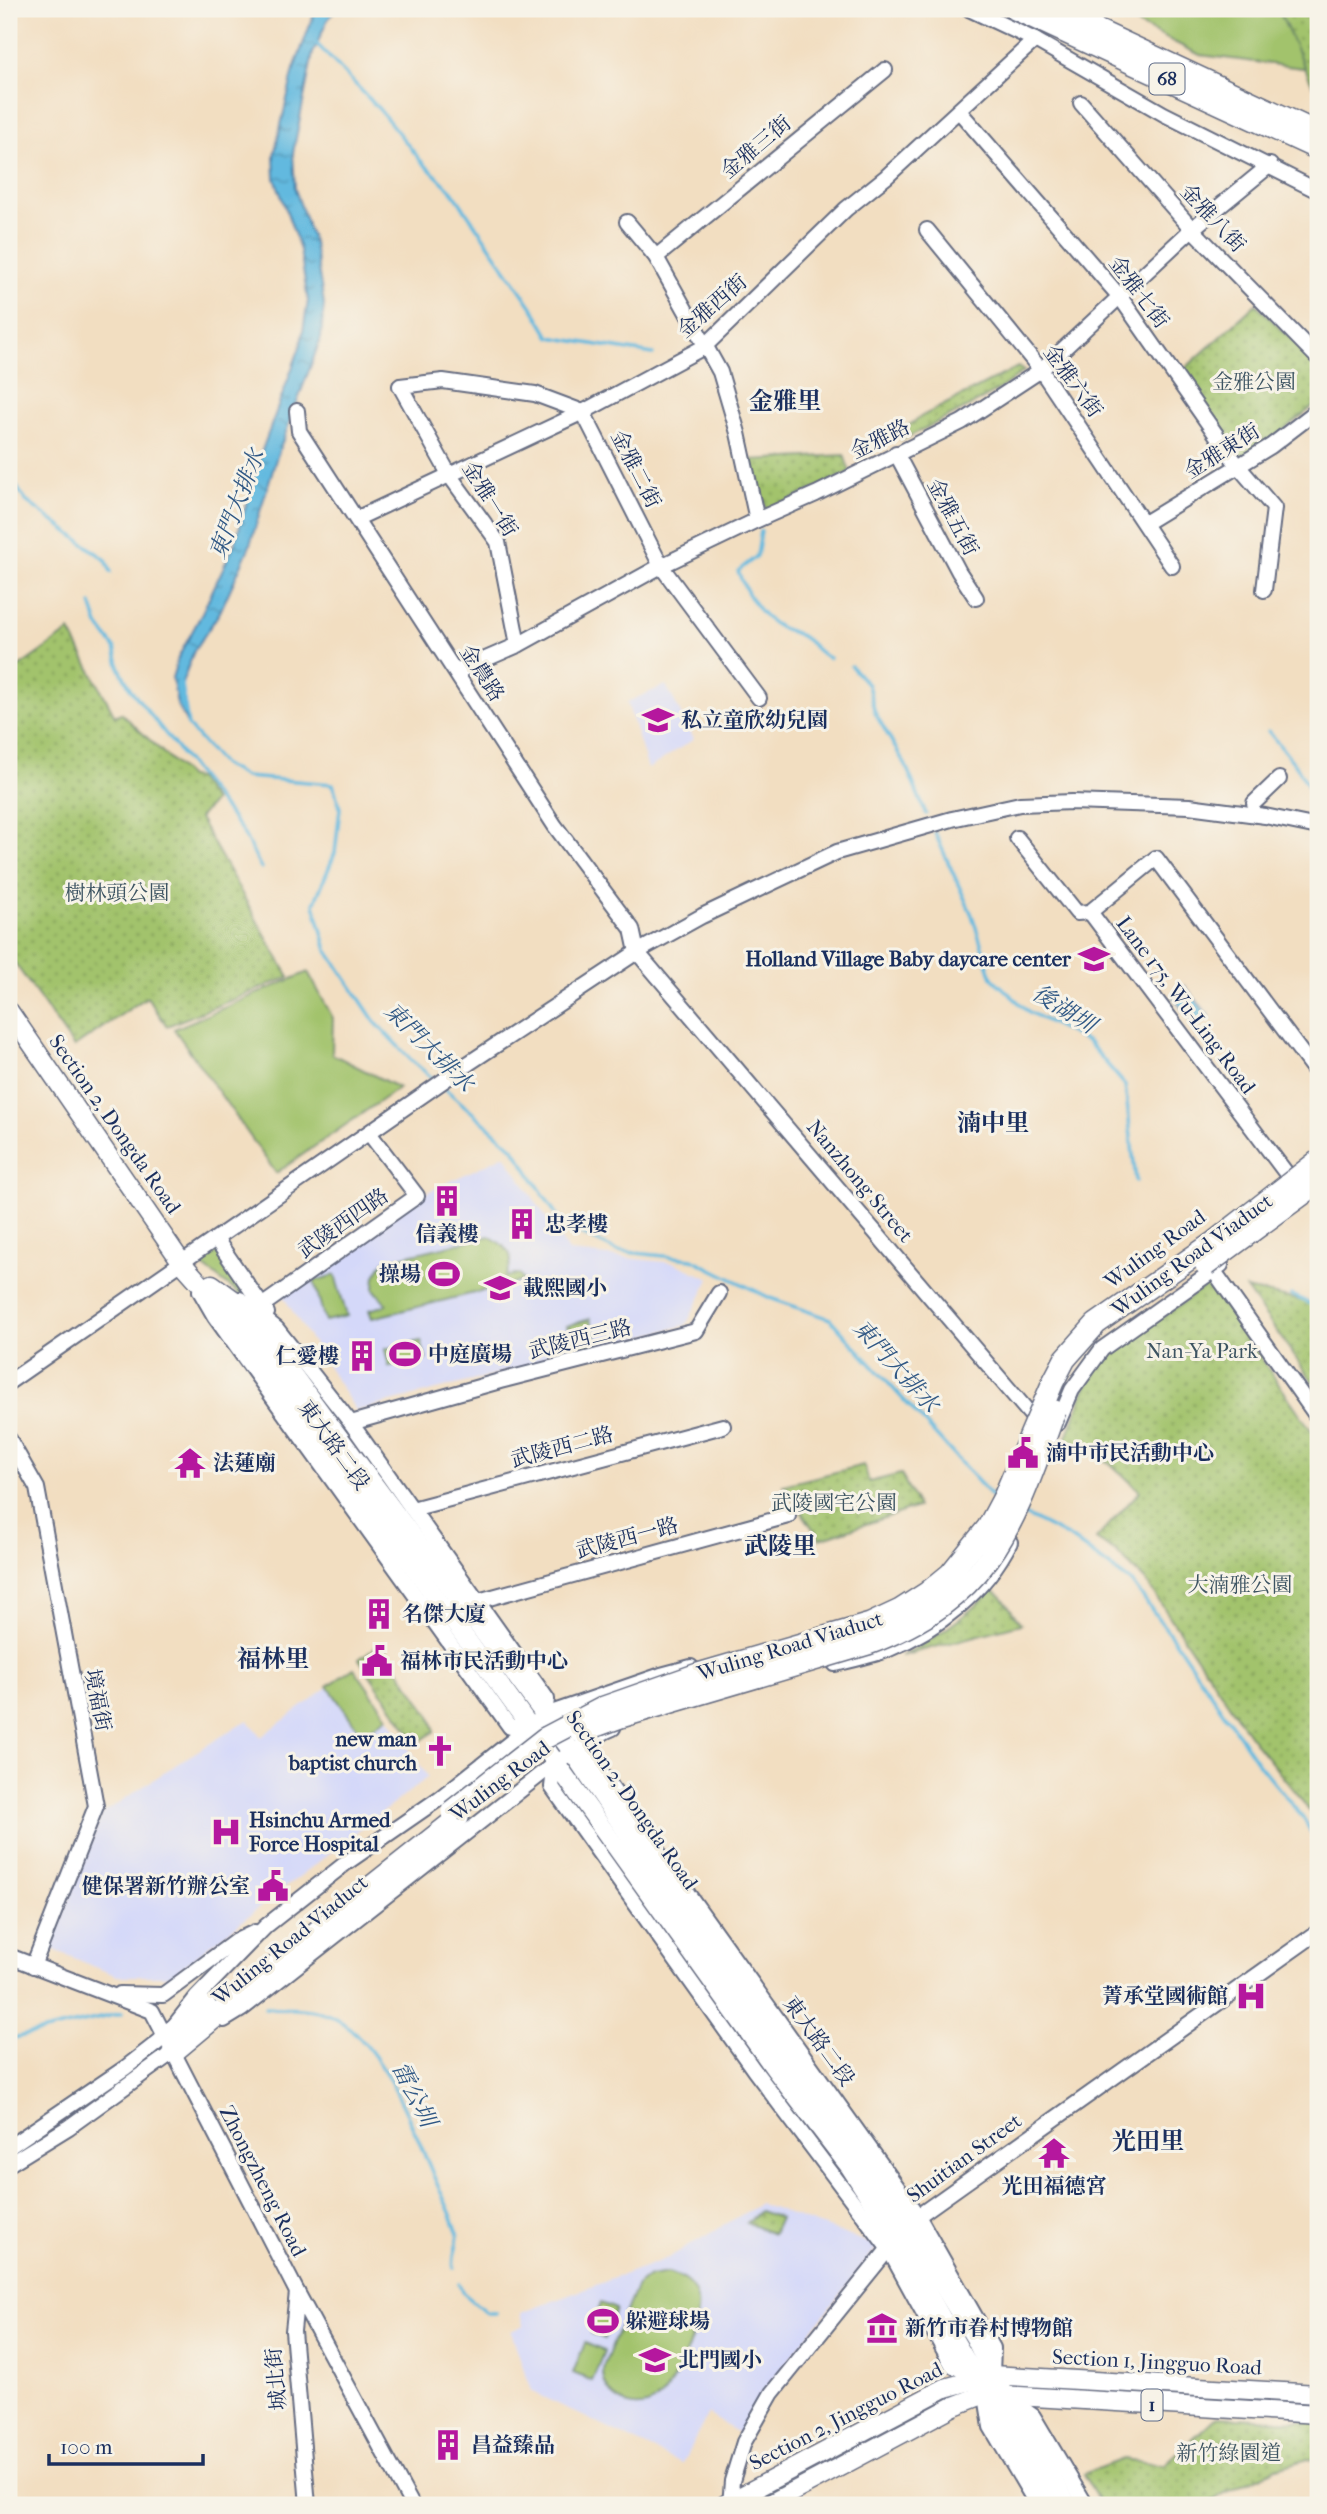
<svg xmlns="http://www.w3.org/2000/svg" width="1327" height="2514" font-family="'IM FELL French Canon','Noto Serif TC',serif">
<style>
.built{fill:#d4d8f9}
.grass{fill:#a2c36c;stroke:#5e7965;stroke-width:2}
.park{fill:url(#park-dots);stroke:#5e7965;stroke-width:2}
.water{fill:url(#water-ripples);stroke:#3e749e;stroke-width:2}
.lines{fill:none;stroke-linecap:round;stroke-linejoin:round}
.stream{stroke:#62b9df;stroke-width:3.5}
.minor-casing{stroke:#666c81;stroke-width:18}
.major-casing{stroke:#666c81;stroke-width:21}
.highway-casing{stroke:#666c81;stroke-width:24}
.minor{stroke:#fff;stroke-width:14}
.major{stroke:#fff;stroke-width:18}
.highway{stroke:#fff;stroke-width:21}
.highway-bridge-casing{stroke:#666c81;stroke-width:24;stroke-linecap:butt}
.highway-bridge{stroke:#fff;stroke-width:21}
.labels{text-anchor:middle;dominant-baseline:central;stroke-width:6;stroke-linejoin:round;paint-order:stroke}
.shield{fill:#f7f3e8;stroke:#5d6a87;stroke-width:2}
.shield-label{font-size:19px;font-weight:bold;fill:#1b2f5e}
.street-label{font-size:21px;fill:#1b2f5e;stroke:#f7f3e8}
.park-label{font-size:21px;fill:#3d5462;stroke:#f7f3e8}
.poi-label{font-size:21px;font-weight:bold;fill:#1b2f5e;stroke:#f7f3e8;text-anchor:start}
.water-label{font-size:23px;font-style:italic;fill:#305885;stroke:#f7f3e8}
.quarter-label{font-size:24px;font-weight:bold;fill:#1b2f5e;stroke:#f7f3e8}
</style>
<defs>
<pattern id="park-dots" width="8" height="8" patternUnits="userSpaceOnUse" patternTransform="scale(1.75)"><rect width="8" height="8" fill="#a2c36c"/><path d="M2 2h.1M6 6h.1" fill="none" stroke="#839f5c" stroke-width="1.8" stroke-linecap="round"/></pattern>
<pattern id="water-ripples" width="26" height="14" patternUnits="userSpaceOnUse" patternTransform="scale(1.75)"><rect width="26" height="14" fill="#62b9df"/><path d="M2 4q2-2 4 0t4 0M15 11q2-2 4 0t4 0" fill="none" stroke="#5097b8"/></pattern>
</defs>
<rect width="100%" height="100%" fill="#f7f3e8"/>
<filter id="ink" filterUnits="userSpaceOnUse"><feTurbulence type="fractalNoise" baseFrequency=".0143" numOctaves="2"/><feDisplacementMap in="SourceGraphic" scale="14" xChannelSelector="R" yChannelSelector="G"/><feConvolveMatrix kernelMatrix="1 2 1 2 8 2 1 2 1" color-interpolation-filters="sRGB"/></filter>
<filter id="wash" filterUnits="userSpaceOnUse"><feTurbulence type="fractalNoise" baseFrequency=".00686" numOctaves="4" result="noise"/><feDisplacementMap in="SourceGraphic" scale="28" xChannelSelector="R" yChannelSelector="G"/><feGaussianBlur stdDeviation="1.57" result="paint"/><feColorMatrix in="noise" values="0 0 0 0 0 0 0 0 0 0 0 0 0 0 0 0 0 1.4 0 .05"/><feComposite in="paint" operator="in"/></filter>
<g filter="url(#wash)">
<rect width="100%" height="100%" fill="#f2dec1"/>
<g class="built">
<path d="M 666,685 L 694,739 L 648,769 L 627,702 Z"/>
<path d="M 505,1155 L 569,1252 L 675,1263 L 710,1279 L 686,1325 L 356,1411 L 283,1296 L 422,1195 Z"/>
<path d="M 354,1668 L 428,1777 L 171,1976 L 117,1976 L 50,1948 L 102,1814 L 183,1760 L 248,1720 L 261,1737 Z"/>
<path d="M 760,2204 L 878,2246 L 765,2390 L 741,2435 L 708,2414 L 682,2464 L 531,2391 L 511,2331 L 524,2325 L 521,2313 L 668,2258 Z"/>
</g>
<g class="grass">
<path d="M 1107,9 L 1293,9 L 1318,70 L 1200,55 Z"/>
<path d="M 308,972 L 333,1018 L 332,1054 L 399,1088 L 276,1173 L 174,1029 Z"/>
<path d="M 489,1236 C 508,1247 518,1256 505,1277 L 519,1274 L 523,1281 L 372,1318 L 369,1310 L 387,1305 L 374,1289 L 375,1276 L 384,1261 Z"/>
<path d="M 220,1251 L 259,1309 L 200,1264 Z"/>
<path d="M 335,1275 L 347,1316 L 325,1321 L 314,1281 Z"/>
<path d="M 421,1341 L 426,1359 L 389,1367 L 385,1349 Z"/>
<path d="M 354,1668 L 388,1717 L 362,1735 L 328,1686 Z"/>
<path d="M 668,2273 C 680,2277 692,2282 696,2296 C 704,2318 676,2387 657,2400 C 632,2418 597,2394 604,2365 L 636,2287 L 650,2276 Z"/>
<path d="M 601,2303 L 616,2309 L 605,2339 L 590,2333 Z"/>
<path d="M 585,2343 L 604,2351 L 592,2381 L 573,2373 Z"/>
</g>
<g class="park">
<path d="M 1278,9 L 1318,9 L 1318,89 L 1314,88 Z"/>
<path d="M 1256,304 L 1318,366 L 1318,403 L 1269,441 L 1239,459 L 1178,375 Z"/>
<path d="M 1018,367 L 1024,371 C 989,400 943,419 902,440 L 898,433 L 922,416 Z"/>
<path d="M 844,455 L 850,472 L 767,511 L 751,460 Z"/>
<path d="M 70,631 L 115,716 L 121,713 L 189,777 L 197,778 L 214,801 L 199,818 L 289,977 L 167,1026 L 147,997 L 74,1047 L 9,955 L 9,674 Z"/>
<path d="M 1209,1284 L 1318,1440 L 1318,1824 L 1311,1812 L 1250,1736 L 1145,1580 L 1116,1552 L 1096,1539 L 1140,1491 L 1112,1465 L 1066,1440 L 1084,1391 L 1097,1368 L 1121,1347 Z"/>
<path d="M 1246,1289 L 1318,1304 L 1318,1389 Z"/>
<path d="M 590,1319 L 598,1343 L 574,1350 L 567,1326 Z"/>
<path d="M 864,1465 L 869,1482 L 901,1474 L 918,1507 L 820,1539 L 783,1485 Z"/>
<path d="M 992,1590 L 1002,1597 L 1021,1624 L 901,1656 C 935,1639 964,1618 992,1590 Z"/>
<path d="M 381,1643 L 430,1716 L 435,1731 L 417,1743 L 359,1659 Z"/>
<path d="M 760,2211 L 780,2218 L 773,2234 L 747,2223 Z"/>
<path d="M 1216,2417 L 1318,2422 L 1318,2460 L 1308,2459 L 1277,2468 L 1225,2493 L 1206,2505 L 1101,2505 L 1083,2474 L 1123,2459 L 1164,2465 Z"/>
</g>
<g class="water">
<path d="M 318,9 L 336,9 L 327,21 L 313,53 L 293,153 L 295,189 L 314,244 L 324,304 L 321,338 L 276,459 L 249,548 L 220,612 L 194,651 L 182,683 L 188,726 L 177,704 L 172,678 L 178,658 L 200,617 L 235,543 L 261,453 L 301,344 L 308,301 L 300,250 L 275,178 L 274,155 L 294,69 L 314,14 Z"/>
<path d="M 1185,986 L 1209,1016 L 1196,1026 L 1172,996 Z"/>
</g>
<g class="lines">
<g class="stream">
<path d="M 314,41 L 379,109 L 421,161 L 452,191 L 534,310 L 550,337 L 653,354"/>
<path d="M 9,475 L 26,501 L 106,560 L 111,572"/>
<path d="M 761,531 L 757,556 L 738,571 C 745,591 759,616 779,627 C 787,631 796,632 804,638 C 813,644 819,654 829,658"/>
<path d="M 91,604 L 98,625 L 115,648 L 120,669 L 131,690 L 242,831 L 261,868"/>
<path d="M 851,666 L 868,685 L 875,713 L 906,766 L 926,814"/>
<path d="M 182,684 L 188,726 L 222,764 L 245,777 L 333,784 L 340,808 L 335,853 L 314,904 L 327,950 L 375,1022 L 412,1061 L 436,1081"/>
<path d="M 1268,731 L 1297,767 L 1318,804"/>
<path d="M 935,833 L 972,915 L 992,978 L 1029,1012 L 1088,1042 L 1125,1085 L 1136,1181"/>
<path d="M 442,1086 L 514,1149 L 563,1225 L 617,1251 L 692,1259 L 770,1298 L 830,1319 L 994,1499"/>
<path d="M 1291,1295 L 1318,1307"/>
<path d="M 1023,1514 L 1069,1537 L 1132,1583 L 1175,1641 L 1257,1762 L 1304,1819 L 1318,1846"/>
<path d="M 265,2008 C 287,2009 313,2007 333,2017 C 382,2042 411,2124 432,2172 C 440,2192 451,2211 457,2231 C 460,2243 451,2256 454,2268"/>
<path d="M 9,2039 L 122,2013"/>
<path d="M 459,2284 L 462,2292 L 487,2313 L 496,2313"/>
</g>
</g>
</g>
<g filter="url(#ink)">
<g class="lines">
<defs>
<g id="minor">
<path d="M 969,9 L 1035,40 L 1164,114 L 1318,191"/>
<path d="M 1081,103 L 1192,229 L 1318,358"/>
<path d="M 959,111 L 1120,297 L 1238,466 L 1274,508 L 1264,590"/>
<path d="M 627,222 L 656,257 L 720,372 L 738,433 L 757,520"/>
<path d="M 927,230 L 1041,370 L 1172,566"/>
<path d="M 656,257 L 885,70"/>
<path d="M 297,411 L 299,431 L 555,826 L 632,929 L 637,952 L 1030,1414 L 1042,1423"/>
<path d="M 896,453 L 959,572 L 976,598"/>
<path d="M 358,518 L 583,412 L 704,347 L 846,209 L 886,177 L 1035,40"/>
<path d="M 1145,523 L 1271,446 L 1318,410"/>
<path d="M 518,645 L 498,542 L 450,476 L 400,386 L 443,381 L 535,394 L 583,412 L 661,566 L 759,698"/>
<path d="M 456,672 L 518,645 L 661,566 L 757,520 L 816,494 L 962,422 L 1041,370 L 1192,229 L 1270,165"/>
<path d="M 1254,803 L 1279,779"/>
<path d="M 1017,838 L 1077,913 L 1090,912 L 1289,1177"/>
<path d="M 1090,912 L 1156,858 L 1318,1075"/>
<path d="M 216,1239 L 267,1313"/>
<path d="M 1209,1264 L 1318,1418"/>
<path d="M 200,1291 L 215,1317 L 510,1727 L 530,1726"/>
<path d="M 240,1299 L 277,1329 L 351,1423 L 547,1699 L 545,1715"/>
<path d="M 263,1305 L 417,1196 L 369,1133"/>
<path d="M 9,1382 L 469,1063 L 637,952 L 702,916 L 837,852 L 952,819 L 1020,804 L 1072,802 L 1189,806 L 1265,816 L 1318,827"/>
<path d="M 351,1423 L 500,1381 L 696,1331 L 719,1293"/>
<path d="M 1058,1423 L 1072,1390 L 1102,1349 L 1221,1265"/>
<path d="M 9,1439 L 37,1488 L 96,1806 L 33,1966"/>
<path d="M 412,1509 L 723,1426"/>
<path d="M 478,1601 L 788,1516"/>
<path d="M 835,1664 C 852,1660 870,1656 887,1650 C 938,1629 985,1592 1010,1542"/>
<path d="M 573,1753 L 593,1761 L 918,2216 L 993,2348 L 992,2374"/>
<path d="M 555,1763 L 552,1787 L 754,2070 L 888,2248 L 952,2365 L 976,2378"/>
<path d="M 9,1956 L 152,2011 L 297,2292 L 412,2505"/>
<path d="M 120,1994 L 163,1995 L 236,1941 L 255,1932"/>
<path d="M 224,2020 L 242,2009 L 555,1763 L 606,1731 L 613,1728"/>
<path d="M 9,2147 L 125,2068 L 166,2036 L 196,1998 L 266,1926 L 346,1863 L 440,1798 L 545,1715 L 661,1675 L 691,1667"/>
<path d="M 9,2164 L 69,2127 L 180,2047"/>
<path d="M 297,2292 L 293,2331 L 308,2505"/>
<path d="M 1005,2396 L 1033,2416 L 1086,2505"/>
<path d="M 987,2402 L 991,2427 L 1037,2505"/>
<path d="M 730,2505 L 732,2481 L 744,2442 L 772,2393 L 907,2226 L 918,2216 L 1318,1932"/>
</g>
<g id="major">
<path d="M 9,1011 L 182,1263 L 239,1327 L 523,1717 L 775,2069 L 850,2167 L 896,2238 L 985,2394 L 1054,2505"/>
<path d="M 212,1284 L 241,1305 L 573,1753 L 658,1878 L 907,2226 L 975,2338 L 992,2375 L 1068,2505"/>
<path d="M 724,2505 L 945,2388 L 992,2375 L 1318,2394"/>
<path d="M 768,2505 L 954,2406 L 985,2394 L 1318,2414"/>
</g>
<g id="highway">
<path d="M 1015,9 L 1318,149"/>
<path d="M 1052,9 L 1318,133"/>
<path d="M 166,2036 L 206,2007"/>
<path d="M 173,2052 L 362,1894 L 458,1818"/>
</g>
</defs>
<use href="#minor" class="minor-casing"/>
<use href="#major" class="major-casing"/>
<use href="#highway" class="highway-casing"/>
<use href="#minor" class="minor"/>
<use href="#major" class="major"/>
<use href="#highway" class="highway"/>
<defs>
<g id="highway-bridge">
<path d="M 1206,1265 L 1318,1183"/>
<path d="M 580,1732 L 621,1717 L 868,1644 C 993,1597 1013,1526 1055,1411"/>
<path d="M 452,1811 L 545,1738 L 604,1707 L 698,1674 L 870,1624 L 900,1610 L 928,1592 L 950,1574 L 988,1527 L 1004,1497 L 1053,1382 L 1065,1359 L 1096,1324 L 1214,1242 L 1318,1161"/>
</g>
</defs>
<use href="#highway-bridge" class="highway-bridge-casing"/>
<use href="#highway-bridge" class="highway-bridge"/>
</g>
</g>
<defs>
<symbol id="school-bare" viewBox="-9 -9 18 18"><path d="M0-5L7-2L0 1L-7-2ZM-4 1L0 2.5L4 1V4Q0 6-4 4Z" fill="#b5179e" stroke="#f7f3e8" stroke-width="2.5" paint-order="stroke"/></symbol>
<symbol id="building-bare" viewBox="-9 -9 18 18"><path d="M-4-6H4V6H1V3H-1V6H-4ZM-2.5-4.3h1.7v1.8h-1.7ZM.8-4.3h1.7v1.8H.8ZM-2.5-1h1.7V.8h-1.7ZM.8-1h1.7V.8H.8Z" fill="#b5179e" stroke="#f7f3e8" stroke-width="2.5" paint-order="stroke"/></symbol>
<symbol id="stadium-bare" viewBox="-9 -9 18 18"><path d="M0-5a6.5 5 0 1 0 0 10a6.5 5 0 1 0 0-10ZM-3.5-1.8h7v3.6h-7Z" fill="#b5179e" stroke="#f7f3e8" stroke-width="2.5" paint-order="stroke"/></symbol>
<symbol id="civic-bare" viewBox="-9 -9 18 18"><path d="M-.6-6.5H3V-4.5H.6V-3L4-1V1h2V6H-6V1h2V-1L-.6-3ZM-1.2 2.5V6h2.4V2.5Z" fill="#b5179e" stroke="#f7f3e8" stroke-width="2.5" paint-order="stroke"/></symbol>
<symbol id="temple-bare" viewBox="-9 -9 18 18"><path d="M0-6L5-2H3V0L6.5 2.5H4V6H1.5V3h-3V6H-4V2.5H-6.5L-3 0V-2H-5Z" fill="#b5179e" stroke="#f7f3e8" stroke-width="2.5" paint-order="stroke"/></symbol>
<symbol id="church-bare" viewBox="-9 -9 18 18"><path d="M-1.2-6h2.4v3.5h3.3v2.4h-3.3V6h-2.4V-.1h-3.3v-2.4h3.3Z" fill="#b5179e" stroke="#f7f3e8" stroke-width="2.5" paint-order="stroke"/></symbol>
<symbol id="hospital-bare" viewBox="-9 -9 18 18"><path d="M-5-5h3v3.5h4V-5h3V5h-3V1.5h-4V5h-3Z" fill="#b5179e" stroke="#f7f3e8" stroke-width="2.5" paint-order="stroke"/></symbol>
<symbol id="museum-bare" viewBox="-9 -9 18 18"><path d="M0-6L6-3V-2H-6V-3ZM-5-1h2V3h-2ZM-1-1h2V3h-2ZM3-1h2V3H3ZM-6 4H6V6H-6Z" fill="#b5179e" stroke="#f7f3e8" stroke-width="2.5" paint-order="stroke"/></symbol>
</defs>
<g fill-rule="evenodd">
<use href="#school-bare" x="636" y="698" width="44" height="44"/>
<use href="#school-bare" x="1072" y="937" width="44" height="44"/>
<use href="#building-bare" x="425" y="1179" width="44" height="44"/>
<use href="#building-bare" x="500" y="1202" width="44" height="44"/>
<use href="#stadium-bare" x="422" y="1252" width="44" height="44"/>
<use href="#school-bare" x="478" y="1266" width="44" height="44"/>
<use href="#stadium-bare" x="383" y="1332" width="44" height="44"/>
<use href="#building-bare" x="340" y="1334" width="44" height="44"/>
<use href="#civic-bare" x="1001" y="1431" width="44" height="44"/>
<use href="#temple-bare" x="168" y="1441" width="44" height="44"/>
<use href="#building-bare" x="357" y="1592" width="44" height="44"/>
<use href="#civic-bare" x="355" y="1639" width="44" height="44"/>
<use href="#church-bare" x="418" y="1729" width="44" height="44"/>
<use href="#hospital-bare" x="204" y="1810" width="44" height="44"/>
<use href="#civic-bare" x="251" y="1864" width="44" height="44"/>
<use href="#hospital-bare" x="1229" y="1974" width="44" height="44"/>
<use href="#temple-bare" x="1032" y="2131" width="44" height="44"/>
<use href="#stadium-bare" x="581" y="2299" width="44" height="44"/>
<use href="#museum-bare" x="860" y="2306" width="44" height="44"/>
<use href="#school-bare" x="633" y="2338" width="44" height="44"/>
<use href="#building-bare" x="426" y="2423" width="44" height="44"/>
</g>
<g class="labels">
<g class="shield">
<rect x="1149.5" y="63.5" width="35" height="31" rx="5"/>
<rect x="1141.5" y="2389.5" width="21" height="31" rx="5"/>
</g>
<g class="shield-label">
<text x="1167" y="79">68</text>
<text x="1152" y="2405">1</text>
</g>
<g class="street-label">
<text transform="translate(756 147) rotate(-40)">金雅三街</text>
<text transform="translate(1213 218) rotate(47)">金雅八街</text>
<text transform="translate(1139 292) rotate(53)">金雅七街</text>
<text transform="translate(712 306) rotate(-41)">金雅西街</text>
<text transform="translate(1073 381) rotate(54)">金雅六街</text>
<text transform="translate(880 439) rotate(-26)">金雅路</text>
<text transform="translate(1222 451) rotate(-32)">金雅東街</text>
<text transform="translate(636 469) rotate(63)">金雅二街</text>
<text transform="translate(490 499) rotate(58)">金雅一街</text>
<text transform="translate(953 517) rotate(62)">金雅五街</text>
<text transform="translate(482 673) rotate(57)">金農路</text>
<text transform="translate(1186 1005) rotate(53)">Lane 175, Wu-Ling Road</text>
<text transform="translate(115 1124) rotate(55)">Section 2, Dongda Road</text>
<text transform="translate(860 1181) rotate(50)">Nanzhong Street</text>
<text transform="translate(343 1223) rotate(-35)">武陵西四路</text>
<text transform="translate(1155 1249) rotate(-36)">Wuling Road</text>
<text transform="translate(1192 1255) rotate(-36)">Wuling Road Viaduct</text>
<text transform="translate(580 1339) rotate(-14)">武陵西三路</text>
<text transform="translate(334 1445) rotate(54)">東大路二段</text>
<text transform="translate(562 1447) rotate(-15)">武陵西二路</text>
<text transform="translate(627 1538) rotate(-15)">武陵西一路</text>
<text transform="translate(790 1646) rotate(-17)">Wuling Road Viaduct</text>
<text transform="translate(98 1700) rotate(79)">境福街</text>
<text transform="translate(500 1781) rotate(-37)">Wuling Road</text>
<text transform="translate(632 1800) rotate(55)">Section 2, Dongda Road</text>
<text transform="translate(290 1940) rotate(-39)">Wuling Road Viaduct</text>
<text transform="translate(819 2041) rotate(54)">東大路二段</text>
<text transform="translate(964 2158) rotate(-36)">Shuitian Street</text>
<text transform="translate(263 2181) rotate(63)">Zhongzheng Road</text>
<text transform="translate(1157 2362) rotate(3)">Section 1, Jingguo Road</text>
<text transform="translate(276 2379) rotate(-95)">城北街</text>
<text transform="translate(846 2416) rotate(-27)">Section 2, Jingguo Road</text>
</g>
<g class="park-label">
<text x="1254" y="382">金雅公園</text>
<text x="117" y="893">樹林頭公園</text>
<text x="1202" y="1351">Nan-Ya Park</text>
<text x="834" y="1503">武陵國宅公園</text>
<text x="1240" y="1585">大湳雅公園</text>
<text x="1229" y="2453">新竹綠園道</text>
</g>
<g class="poi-label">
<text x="681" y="720">私立童欣幼兒園</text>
<text x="1071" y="959" text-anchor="end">Holland Village Baby daycare center</text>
<text x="545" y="1224">忠孝樓</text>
<text x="447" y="1234" text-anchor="middle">信義樓</text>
<text x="421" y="1274" text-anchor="end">操場</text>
<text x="523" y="1288">載熙國小</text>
<text x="428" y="1354">中庭廣場</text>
<text x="339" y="1356" text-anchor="end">仁愛樓</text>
<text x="1046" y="1453">湳中市民活動中心</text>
<text x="213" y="1463">法蓮廟</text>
<text x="402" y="1614">名傑大廈</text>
<text x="400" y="1661">福林市民活動中心</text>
<text x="417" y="1739" text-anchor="end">new man<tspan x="417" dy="24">baptist church</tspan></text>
<text x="249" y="1820">Hsinchu Armed<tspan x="249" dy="24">Force Hospital</tspan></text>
<text x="250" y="1886" text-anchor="end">健保署新竹辦公室</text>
<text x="1228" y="1996" text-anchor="end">菁承堂國術館</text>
<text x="1054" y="2186" text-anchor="middle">光田福德宮</text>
<text x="626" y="2321">躲避球場</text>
<text x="905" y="2328">新竹市眷村博物館</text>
<text x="678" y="2360">北門國小</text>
<text x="471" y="2445">昌益臻品</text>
</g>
<g class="water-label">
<text transform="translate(237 504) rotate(-69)">東門大排水</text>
<text transform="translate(1064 1009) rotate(32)">後湖圳</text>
<text transform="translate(429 1047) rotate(45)">東門大排水</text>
<text transform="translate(896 1366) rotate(48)">東門大排水</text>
<text transform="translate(414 2094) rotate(63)">雷公圳</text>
</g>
<g class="quarter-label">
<text x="785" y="401">金雅里</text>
<text x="993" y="1123">湳中里</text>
<text x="780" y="1546">武陵里</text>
<text x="273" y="1659">福林里</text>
<text x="1148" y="2141">光田里</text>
</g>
</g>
<rect width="1327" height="2514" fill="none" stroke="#f7f3e8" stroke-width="35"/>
<path d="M49 2454v10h154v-10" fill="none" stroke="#1b2f5e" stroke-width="3.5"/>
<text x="60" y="2454" font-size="21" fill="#1b2f5e" stroke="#f7f3e8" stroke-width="5" paint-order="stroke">100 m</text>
</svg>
